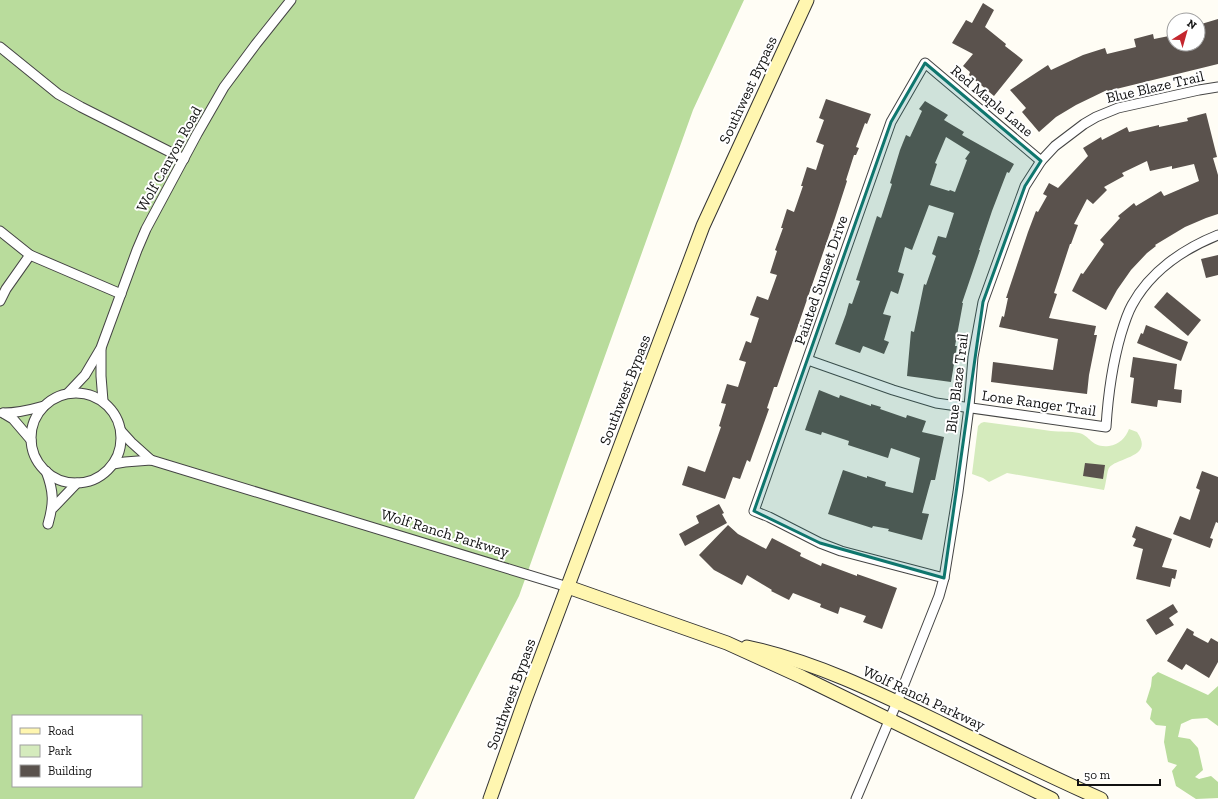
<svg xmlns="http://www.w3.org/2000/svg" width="1218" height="799" font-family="'Zilla Slab',serif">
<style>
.green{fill:#d5ebbd}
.forest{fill:#b9dc9c;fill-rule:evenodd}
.building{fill:#5a524d;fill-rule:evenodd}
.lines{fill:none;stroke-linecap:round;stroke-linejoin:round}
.street-casing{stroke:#444;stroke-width:11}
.secondary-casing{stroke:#333;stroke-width:15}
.street{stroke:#fff;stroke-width:9}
.secondary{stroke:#fff6b0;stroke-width:13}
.marked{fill:#0f766e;fill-opacity:0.2;stroke:#0f766e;stroke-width:3;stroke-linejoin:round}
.labels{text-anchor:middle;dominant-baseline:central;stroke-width:4;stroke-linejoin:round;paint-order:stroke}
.street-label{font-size:15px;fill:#111;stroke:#fff}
</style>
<rect width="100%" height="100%" fill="#fffdf5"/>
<path class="green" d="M 984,422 C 1006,425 1029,428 1051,431 C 1060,432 1071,431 1079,433 C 1091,436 1091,448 1109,446 C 1119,445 1126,437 1129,429 L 1137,432 C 1155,458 1117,457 1109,468 C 1107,471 1106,484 1104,490 L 1007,473 L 989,482 L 983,478 L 972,474 L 978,426 L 981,423 Z"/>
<g class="forest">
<path d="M 0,0 L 744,0 L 693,110 L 519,596 L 414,799 L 0,799 ZM 13,716 L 141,716 L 141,786 L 13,786 Z"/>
<path d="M 1158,672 L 1208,695 L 1218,686 L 1218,726 L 1207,718 L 1192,719 L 1181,724 L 1178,737 L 1190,739 L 1198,748 L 1203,770 L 1195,777 L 1199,779 L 1211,776 L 1218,782 L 1218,798 L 1196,799 L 1176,786 L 1172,771 L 1177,765 L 1168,762 L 1164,742 L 1166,726 L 1156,725 L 1150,719 L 1152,709 L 1146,702 L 1151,686 L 1152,677 Z"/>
</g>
<g class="building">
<path d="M 983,3 L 994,10 L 985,27 L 1006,44 L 1005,46 L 1023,60 L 994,96 L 969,75 L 970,72 L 963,66 L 973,54 L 952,43 L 966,20 L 972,23 Z"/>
<path d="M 1218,19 L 1218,64 L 1108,91 L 1107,90 L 1076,105 L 1056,117 L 1039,132 L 1022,112 L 1026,108 L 1010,90 L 1048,65 L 1051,70 L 1083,55 L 1105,48 L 1107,54 L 1136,47 L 1134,39 L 1153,34 L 1154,39 L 1174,35 L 1174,44 L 1198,44 L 1198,25 Z"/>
<path d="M 826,99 L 871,114 L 867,124 L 865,123 L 856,147 L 859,148 L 856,155 L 854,155 L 846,180 L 847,181 L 835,218 L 777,387 L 774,387 L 767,408 L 769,409 L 750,462 L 747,460 L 740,479 L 733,477 L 725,499 L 682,485 L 688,466 L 705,472 L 721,427 L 719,426 L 726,404 L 721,403 L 727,384 L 738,387 L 746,362 L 739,360 L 746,341 L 751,343 L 759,318 L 750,315 L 757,296 L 768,300 L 777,275 L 770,273 L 777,251 L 775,250 L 783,228 L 781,228 L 787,209 L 794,212 L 803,186 L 801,186 L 807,167 L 816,170 L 824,145 L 816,142 L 824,120 L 819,118 Z"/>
<path d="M 925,101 L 948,115 L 944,120 L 964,132 L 962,135 L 1014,164 L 1009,173 L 1007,172 L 992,211 L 979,250 L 980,250 L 962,303 L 963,303 L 955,346 L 957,346 L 951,382 L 907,376 L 911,331 L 914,332 L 924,284 L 926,285 L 936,256 L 932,254 L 938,236 L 946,238 L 954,213 L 929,205 L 912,250 L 905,247 L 898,272 L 904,274 L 898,294 L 891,291 L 883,314 L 891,316 L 884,340 L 889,342 L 884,354 L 863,346 L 860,353 L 835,344 L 846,314 L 849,303 L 852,304 L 860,281 L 856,280 L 877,216 L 881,218 L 892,184 L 890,183 L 900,150 L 906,135 L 910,137 L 922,111 L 919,109 ZM 946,137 L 970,152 L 965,159 L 967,160 L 955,192 L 950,190 L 949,191 L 930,185 L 937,164 L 935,163 Z"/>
<path d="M 1206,113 L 1217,157 L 1213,158 L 1218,175 L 1218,214 L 1206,218 L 1185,227 L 1155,245 L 1156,246 L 1147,253 L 1131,270 L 1117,290 L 1106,310 L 1072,291 L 1081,273 L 1083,274 L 1104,244 L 1100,240 L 1120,218 L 1118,216 L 1134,203 L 1136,206 L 1161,191 L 1164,196 L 1199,181 L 1194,164 L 1172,169 L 1172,166 L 1150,171 L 1147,161 L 1122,173 L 1124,176 L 1104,187 L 1107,190 L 1093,204 L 1087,199 L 1074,224 L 1078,225 L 1071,244 L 1070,244 L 1054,293 L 1057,294 L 1049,318 L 1096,326 L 1094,335 L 1097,335 L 1089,375 L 1087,394 L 991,382 L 993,362 L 1053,370 L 1058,339 L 999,327 L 1002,316 L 1004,317 L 1008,298 L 1006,298 L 1028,232 L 1036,211 L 1038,212 L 1047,196 L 1043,194 L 1049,183 L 1058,188 L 1088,156 L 1083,148 L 1101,137 L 1102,140 L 1127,127 L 1129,132 L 1159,125 L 1159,127 L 1188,121 L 1187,118 Z"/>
<path d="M 1218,255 L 1218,275 L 1206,278 L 1201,259 Z"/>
<path d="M 1167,292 L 1201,320 L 1188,336 L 1154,307 Z"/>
<path d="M 1146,325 L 1188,342 L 1181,361 L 1137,343 L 1141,333 L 1143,334 Z"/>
<path d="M 1133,357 L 1177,364 L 1174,389 L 1182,390 L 1181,403 L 1158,400 L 1157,407 L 1131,403 L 1134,378 L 1130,377 Z"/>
<path d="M 819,390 L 839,398 L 840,395 L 871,406 L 871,404 L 881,407 L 880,409 L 906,418 L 907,415 L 926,421 L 922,432 L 944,437 L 935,480 L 931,480 L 922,513 L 929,514 L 922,540 L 888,531 L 889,529 L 873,526 L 872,528 L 828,514 L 843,470 L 867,478 L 867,476 L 886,482 L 885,486 L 913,493 L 920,458 L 891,448 L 888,458 L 848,445 L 849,441 L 822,432 L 821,435 L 805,430 Z"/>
<path d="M 1085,463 L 1105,465 L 1103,479 L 1083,476 Z"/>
<path d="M 1202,471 L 1218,477 L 1218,523 L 1216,522 L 1210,538 L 1213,539 L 1210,548 L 1173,534 L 1180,516 L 1190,520 L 1200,490 L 1196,488 Z"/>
<path d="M 719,504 L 724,513 L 722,514 L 727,523 L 685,546 L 679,534 L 699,523 L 696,516 Z"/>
<path d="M 728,525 L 738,534 L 766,549 L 772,538 L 801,553 L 800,556 L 821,566 L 822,563 L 857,576 L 857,574 L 897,588 L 882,629 L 863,622 L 866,616 L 840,607 L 838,614 L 820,607 L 821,604 L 793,593 L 789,600 L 771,591 L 772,590 L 747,575 L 742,585 L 714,570 L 699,555 Z"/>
<path d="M 1136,526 L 1172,539 L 1162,567 L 1177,570 L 1175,579 L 1172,578 L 1170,587 L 1136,579 L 1143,549 L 1133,546 L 1136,539 L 1132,537 Z"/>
<path d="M 1173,604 L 1178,612 L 1169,618 L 1174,625 L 1156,635 L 1146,620 Z"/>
<path d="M 1187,628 L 1194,632 L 1193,635 L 1208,643 L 1211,638 L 1218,642 L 1218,662 L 1209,678 L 1186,664 L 1182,670 L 1167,661 Z"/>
</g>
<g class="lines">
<defs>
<g id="street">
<path d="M 0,47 L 58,94 L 81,107 L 184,159"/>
<path d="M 0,231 L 30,255 L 121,294"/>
<path d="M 0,301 L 6,289 L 30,255"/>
<path d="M 101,349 L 101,376 L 103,401"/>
<path d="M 808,360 L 893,390 L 936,403 L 1106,427 C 1108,395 1112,365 1121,334 C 1124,324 1127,314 1132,305 C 1150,272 1183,249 1218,235"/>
<circle cx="76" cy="438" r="45"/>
<path d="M 68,393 L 85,375 L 101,348 L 137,250 L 146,229 L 197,134 L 224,87 L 256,44 L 291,0"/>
<path d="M 3,413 C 18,413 30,410 44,406"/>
<path d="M 3,413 L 13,419 L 31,440"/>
<path d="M 121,431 L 131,442 L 151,460"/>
<path d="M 113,464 L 125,462 L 151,460 L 568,587"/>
<path d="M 46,471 C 54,492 54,503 48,524"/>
<path d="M 53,508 L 77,483"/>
<path d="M 944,578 L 841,551 L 820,543 L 769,517 L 754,511 L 891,122 L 925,63 L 1041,161"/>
<path d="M 856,799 L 897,702 L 939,596 L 944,578 L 958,492 L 969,407 L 973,357 L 983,302 L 1025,186 L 1041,161 L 1055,146 L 1084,124 L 1096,117 L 1118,108 L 1199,90 L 1218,87"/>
</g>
<g id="secondary">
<path d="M 568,587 L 727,643 L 802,677 L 1052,799"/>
<path d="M 747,647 C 817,662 883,695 947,726 C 998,751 1049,776 1101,799"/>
<path d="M 490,799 L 525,700 L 703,226 L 807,0"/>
</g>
</defs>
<use href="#street" class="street-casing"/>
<use href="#secondary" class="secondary-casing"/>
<use href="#street" class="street"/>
<use href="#secondary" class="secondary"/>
</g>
<path class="marked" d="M 925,63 L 1041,161 L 1025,186 L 983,302 L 944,578 L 820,543 L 754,511 L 891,122 Z"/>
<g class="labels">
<g class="street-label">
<text transform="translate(1155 87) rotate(-13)">Blue Blaze Trail</text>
<text transform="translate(748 90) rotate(-65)">Southwest Bypass</text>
<text transform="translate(992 101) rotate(40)">Red Maple Lane</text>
<text transform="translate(169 159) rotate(-61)">Wolf Canyon Road</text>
<text transform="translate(821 280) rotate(-71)">Painted Sunset Drive</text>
<text transform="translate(957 383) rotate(-83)">Blue Blaze Trail</text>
<text transform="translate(625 390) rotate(-69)">Southwest Bypass</text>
<text transform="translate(1039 403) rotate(8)">Lone Ranger Trail</text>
<text transform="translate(445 533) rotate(17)">Wolf Ranch Parkway</text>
<text transform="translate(511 694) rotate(-70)">Southwest Bypass</text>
<text transform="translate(924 698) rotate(25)">Wolf Ranch Parkway</text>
</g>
</g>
<rect x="12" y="715" width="130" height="72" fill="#ffffff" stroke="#a0a0a0"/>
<rect x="20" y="728" width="20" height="6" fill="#fff6b0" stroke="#a0a0a0"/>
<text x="48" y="735" font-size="12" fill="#111111">Road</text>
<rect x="20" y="745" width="20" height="12" fill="#d5ebbd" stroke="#a0a0a0"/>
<text x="48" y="755" font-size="12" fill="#111111">Park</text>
<rect x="20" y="765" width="20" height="12" fill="#5a524d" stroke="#a0a0a0"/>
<text x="48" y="775" font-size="12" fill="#111111">Building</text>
<g transform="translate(1186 32) rotate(37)"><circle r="19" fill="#ffffff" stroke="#a0a0a0"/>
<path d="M0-3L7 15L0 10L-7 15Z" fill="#c4262e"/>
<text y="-6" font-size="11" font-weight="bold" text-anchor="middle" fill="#111111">N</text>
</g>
<path d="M1078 779v6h82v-6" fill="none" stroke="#111111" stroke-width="2"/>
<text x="1084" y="779" font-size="12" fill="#111111" stroke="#ffffff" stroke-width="3" paint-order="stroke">50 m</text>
</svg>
